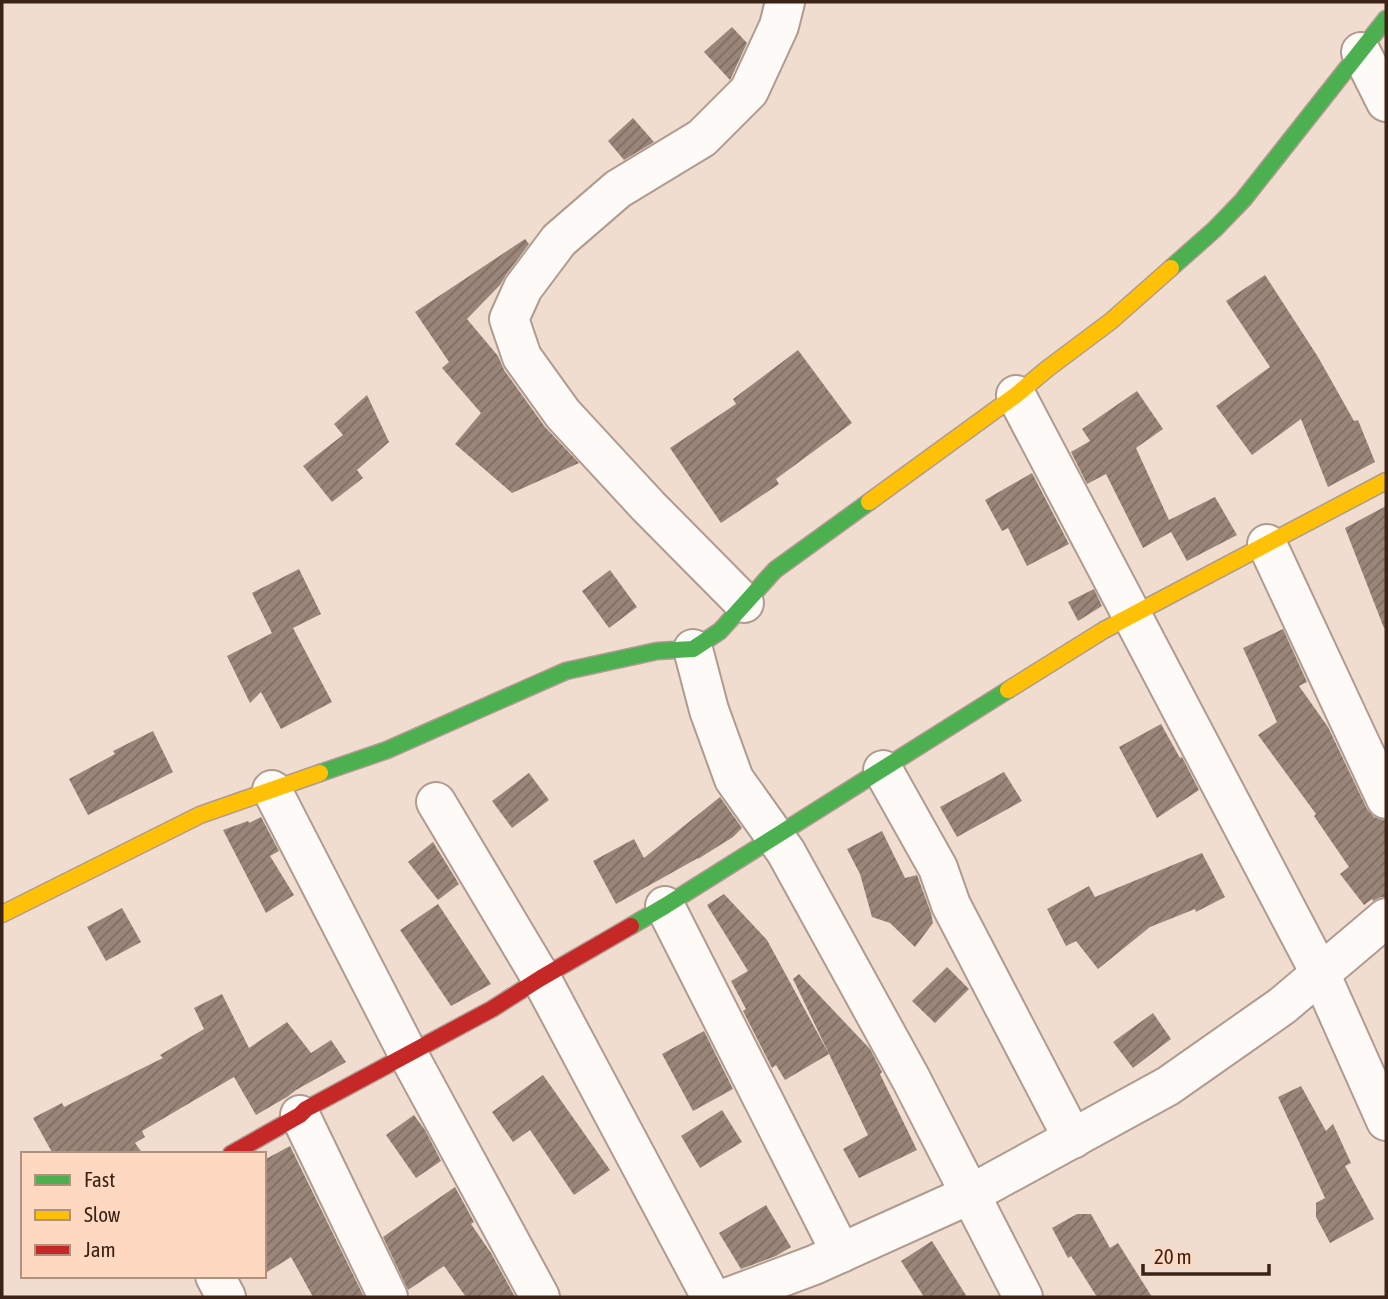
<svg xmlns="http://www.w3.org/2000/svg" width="1388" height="1299" font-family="'Asap Condensed',sans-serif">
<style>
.building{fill:url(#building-hatch)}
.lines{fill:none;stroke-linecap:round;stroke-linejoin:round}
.street-casing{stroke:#af9b8f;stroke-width:42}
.fast-casing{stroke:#af9b8f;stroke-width:19}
.slow-casing{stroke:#af9b8f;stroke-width:19}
.jam-casing{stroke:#af9b8f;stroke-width:19}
.street{stroke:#fdfaf8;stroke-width:38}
.fast{stroke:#4caf50;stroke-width:16}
.slow{stroke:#ffc107;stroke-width:16}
.jam{stroke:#c62828;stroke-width:16}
</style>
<defs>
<pattern id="building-hatch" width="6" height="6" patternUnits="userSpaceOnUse" patternTransform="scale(1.75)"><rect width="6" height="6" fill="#998679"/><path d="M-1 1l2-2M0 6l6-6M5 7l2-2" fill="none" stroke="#7e6d62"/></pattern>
</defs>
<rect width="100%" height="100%" fill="#f1dcd0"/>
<g class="building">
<path d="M 732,27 L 747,43 L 730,80 L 704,52 Z"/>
<path d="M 633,118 L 654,142 L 624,160 L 608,141 Z"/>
<path d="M 525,239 L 529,244 L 506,275 L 500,285 L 467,319 L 498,356 L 504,370 L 545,427 L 579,463 L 512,493 L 455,444 L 481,413 L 442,368 L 449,362 L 415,312 Z"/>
<path d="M 1265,275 L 1318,357 L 1354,421 L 1358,420 L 1375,462 L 1328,487 L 1301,419 L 1252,455 L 1216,406 L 1270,367 L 1226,301 Z"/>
<path d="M 798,350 L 852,423 L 776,479 L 779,484 L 721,523 L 670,448 L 736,404 L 733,399 Z"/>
<path d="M 1137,391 L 1163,429 L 1136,448 L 1169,520 L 1215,497 L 1237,535 L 1187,561 L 1171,532 L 1143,548 L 1106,474 L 1087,484 L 1071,452 L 1090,441 L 1082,429 Z"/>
<path d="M 367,395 L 389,442 L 357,470 L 363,478 L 332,502 L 303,466 L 343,435 L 334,424 Z"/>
<path d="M 1032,473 L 1069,544 L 1027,566 L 1008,528 L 1002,531 L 985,500 Z"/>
<path d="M 1386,506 L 1386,627 L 1384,628 L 1345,528 Z"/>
<path d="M 299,569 L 321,614 L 293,628 L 332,702 L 281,729 L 261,692 L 250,703 L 227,656 L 272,633 L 252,593 Z"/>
<path d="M 610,570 L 637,607 L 609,628 L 582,591 Z"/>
<path d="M 1094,589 L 1102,606 L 1078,621 L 1068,602 Z"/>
<path d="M 1283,629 L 1307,682 L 1299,686 L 1328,727 L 1367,809 L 1374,817 L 1386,821 L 1386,897 L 1381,897 L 1373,901 L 1372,899 L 1364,905 L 1340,874 L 1349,867 L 1314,816 L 1316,814 L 1258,735 L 1277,722 L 1243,648 Z"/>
<path d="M 1161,724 L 1180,758 L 1182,757 L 1199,790 L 1157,818 L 1119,747 Z"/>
<path d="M 153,731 L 173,772 L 88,815 L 69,779 L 115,754 L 113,751 Z"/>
<path d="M 1004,772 L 1022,801 L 957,837 L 940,807 Z"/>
<path d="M 529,773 L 549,800 L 512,828 L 492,801 Z"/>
<path d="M 720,797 L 742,828 L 733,837 L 698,859 L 698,858 L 616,904 L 593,861 L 634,839 L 644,858 Z"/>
<path d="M 261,817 L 279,851 L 270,856 L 294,895 L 266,913 L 223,830 L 248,821 L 249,823 Z"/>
<path d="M 882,831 L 905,878 L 917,875 L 931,913 L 933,923 L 915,947 L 890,923 L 872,917 L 860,874 L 847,849 Z"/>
<path d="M 433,842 L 459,884 L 438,900 L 408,862 Z"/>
<path d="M 1202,853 L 1225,897 L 1196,912 L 1195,909 L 1150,927 L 1098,969 L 1076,941 L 1066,946 L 1047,909 L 1089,886 L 1095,897 Z"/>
<path d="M 724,894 L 767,940 L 829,1054 L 785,1080 L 776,1065 L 772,1068 L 743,1011 L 746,1009 L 731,981 L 748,971 L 707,905 Z"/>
<path d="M 438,904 L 491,984 L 451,1006 L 400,930 Z"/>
<path d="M 122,908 L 141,942 L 106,961 L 87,927 Z"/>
<path d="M 947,967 L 969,989 L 935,1023 L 912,1001 Z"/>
<path d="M 799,974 L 870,1049 L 882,1072 L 880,1074 L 917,1150 L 859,1178 L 843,1149 L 868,1135 L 793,979 Z"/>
<path d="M 222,994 L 249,1048 L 287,1022 L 311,1053 L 331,1040 L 346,1062 L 296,1090 L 287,1097 L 256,1115 L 234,1077 L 142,1131 L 145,1137 L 135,1143 L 143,1154 L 53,1154 L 33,1118 L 62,1103 L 64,1107 L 163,1058 L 160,1055 L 204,1029 L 194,1008 Z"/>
<path d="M 1153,1013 L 1171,1039 L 1133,1068 L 1113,1042 Z"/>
<path d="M 704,1031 L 733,1089 L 693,1111 L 662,1054 Z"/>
<path d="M 543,1075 L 610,1170 L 574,1195 L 530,1130 L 513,1142 L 492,1112 Z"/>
<path d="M 1301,1086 L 1326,1131 L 1333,1124 L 1351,1163 L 1345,1166 L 1374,1219 L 1330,1243 L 1316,1217 L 1316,1203 L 1325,1198 L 1278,1097 Z"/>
<path d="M 722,1110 L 742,1142 L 700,1168 L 681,1136 Z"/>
<path d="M 414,1115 L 425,1130 L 441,1161 L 416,1178 L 386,1135 Z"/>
<path d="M 290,1146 L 364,1297 L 313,1297 L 291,1257 L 264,1274 L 264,1160 Z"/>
<path d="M 455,1187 L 474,1222 L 471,1224 L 491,1253 L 515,1297 L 466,1297 L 444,1266 L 408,1290 L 383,1237 Z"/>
<path d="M 766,1205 L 791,1247 L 776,1256 L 741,1269 L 719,1233 Z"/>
<path d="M 1077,1214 L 1091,1214 L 1110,1248 L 1118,1243 L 1152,1297 L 1097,1297 L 1071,1256 L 1068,1258 L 1052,1228 Z"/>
<path d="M 932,1241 L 967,1297 L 924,1297 L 901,1261 Z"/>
</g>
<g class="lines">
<defs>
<g id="street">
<path d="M 1361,52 L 1386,102"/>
<path d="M 1016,395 L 1320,973 L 1386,1121"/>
<path d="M 1267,544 L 1386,799"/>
<path d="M 744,603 L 648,506 L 563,414 L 522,357 L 509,319 L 523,288 L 559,240 L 618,189 L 702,138 L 749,91 L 779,26 L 785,2"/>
<path d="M 693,649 L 709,710 L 734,779 L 786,852 L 911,1079 L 1023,1297"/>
<path d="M 883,770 L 938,868 L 951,905 L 1073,1139"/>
<path d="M 272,790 L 408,1054 L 540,1297"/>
<path d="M 436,802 L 541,978 L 711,1297"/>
<path d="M 665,906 L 841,1253"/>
<path d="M 300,1115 L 388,1297"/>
<path d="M 215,1276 L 226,1297"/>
<path d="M 729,1297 L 814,1265 L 969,1195 L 1168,1086 L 1282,1006 L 1386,918"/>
</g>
<g id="fast">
<path d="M 1171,268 L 1215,229 L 1243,200 L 1386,19"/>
<path d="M 320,773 L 387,750 L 566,671 L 657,651 L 693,649 L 720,631 L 775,570 L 869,502"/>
<path d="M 631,926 L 665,906 L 1008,690"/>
</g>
<g id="slow">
<path d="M 869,502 L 1016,395 L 1047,369 L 1111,321 L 1171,268"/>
<path d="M 1008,690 L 1104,630 L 1386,481"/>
<path d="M 2,914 L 200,815 L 320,773"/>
</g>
<path id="jam" d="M 231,1154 L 300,1115 L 306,1109 L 492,1009 L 541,978 L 631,926"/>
</defs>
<use href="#street" class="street-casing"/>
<use href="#fast" class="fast-casing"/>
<use href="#slow" class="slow-casing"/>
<use href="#jam" class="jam-casing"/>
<use href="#street" class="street"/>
<use href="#fast" class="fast"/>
<use href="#slow" class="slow"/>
<use href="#jam" class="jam"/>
</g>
<rect width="1388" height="1299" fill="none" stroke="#3b2315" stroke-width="7"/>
<rect x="21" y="1152" width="245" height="126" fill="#ffd8c2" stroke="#b1907d" stroke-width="2"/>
<rect x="35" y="1175" width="35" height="10" fill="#4caf50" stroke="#b1907d" stroke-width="2"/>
<text x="84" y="1187" font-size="21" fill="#3b2315">Fast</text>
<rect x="35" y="1210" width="35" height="10" fill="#ffc107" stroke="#b1907d" stroke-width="2"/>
<text x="84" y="1222" font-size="21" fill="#3b2315">Slow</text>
<rect x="35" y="1245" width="35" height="10" fill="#c62828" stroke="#b1907d" stroke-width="2"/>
<text x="84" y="1257" font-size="21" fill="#3b2315">Jam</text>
<path d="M1143 1264v10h126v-10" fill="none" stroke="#3b2315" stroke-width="3.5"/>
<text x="1154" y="1264" font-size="21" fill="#3b2315" stroke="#ffd8c2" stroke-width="5" paint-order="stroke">20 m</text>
</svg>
